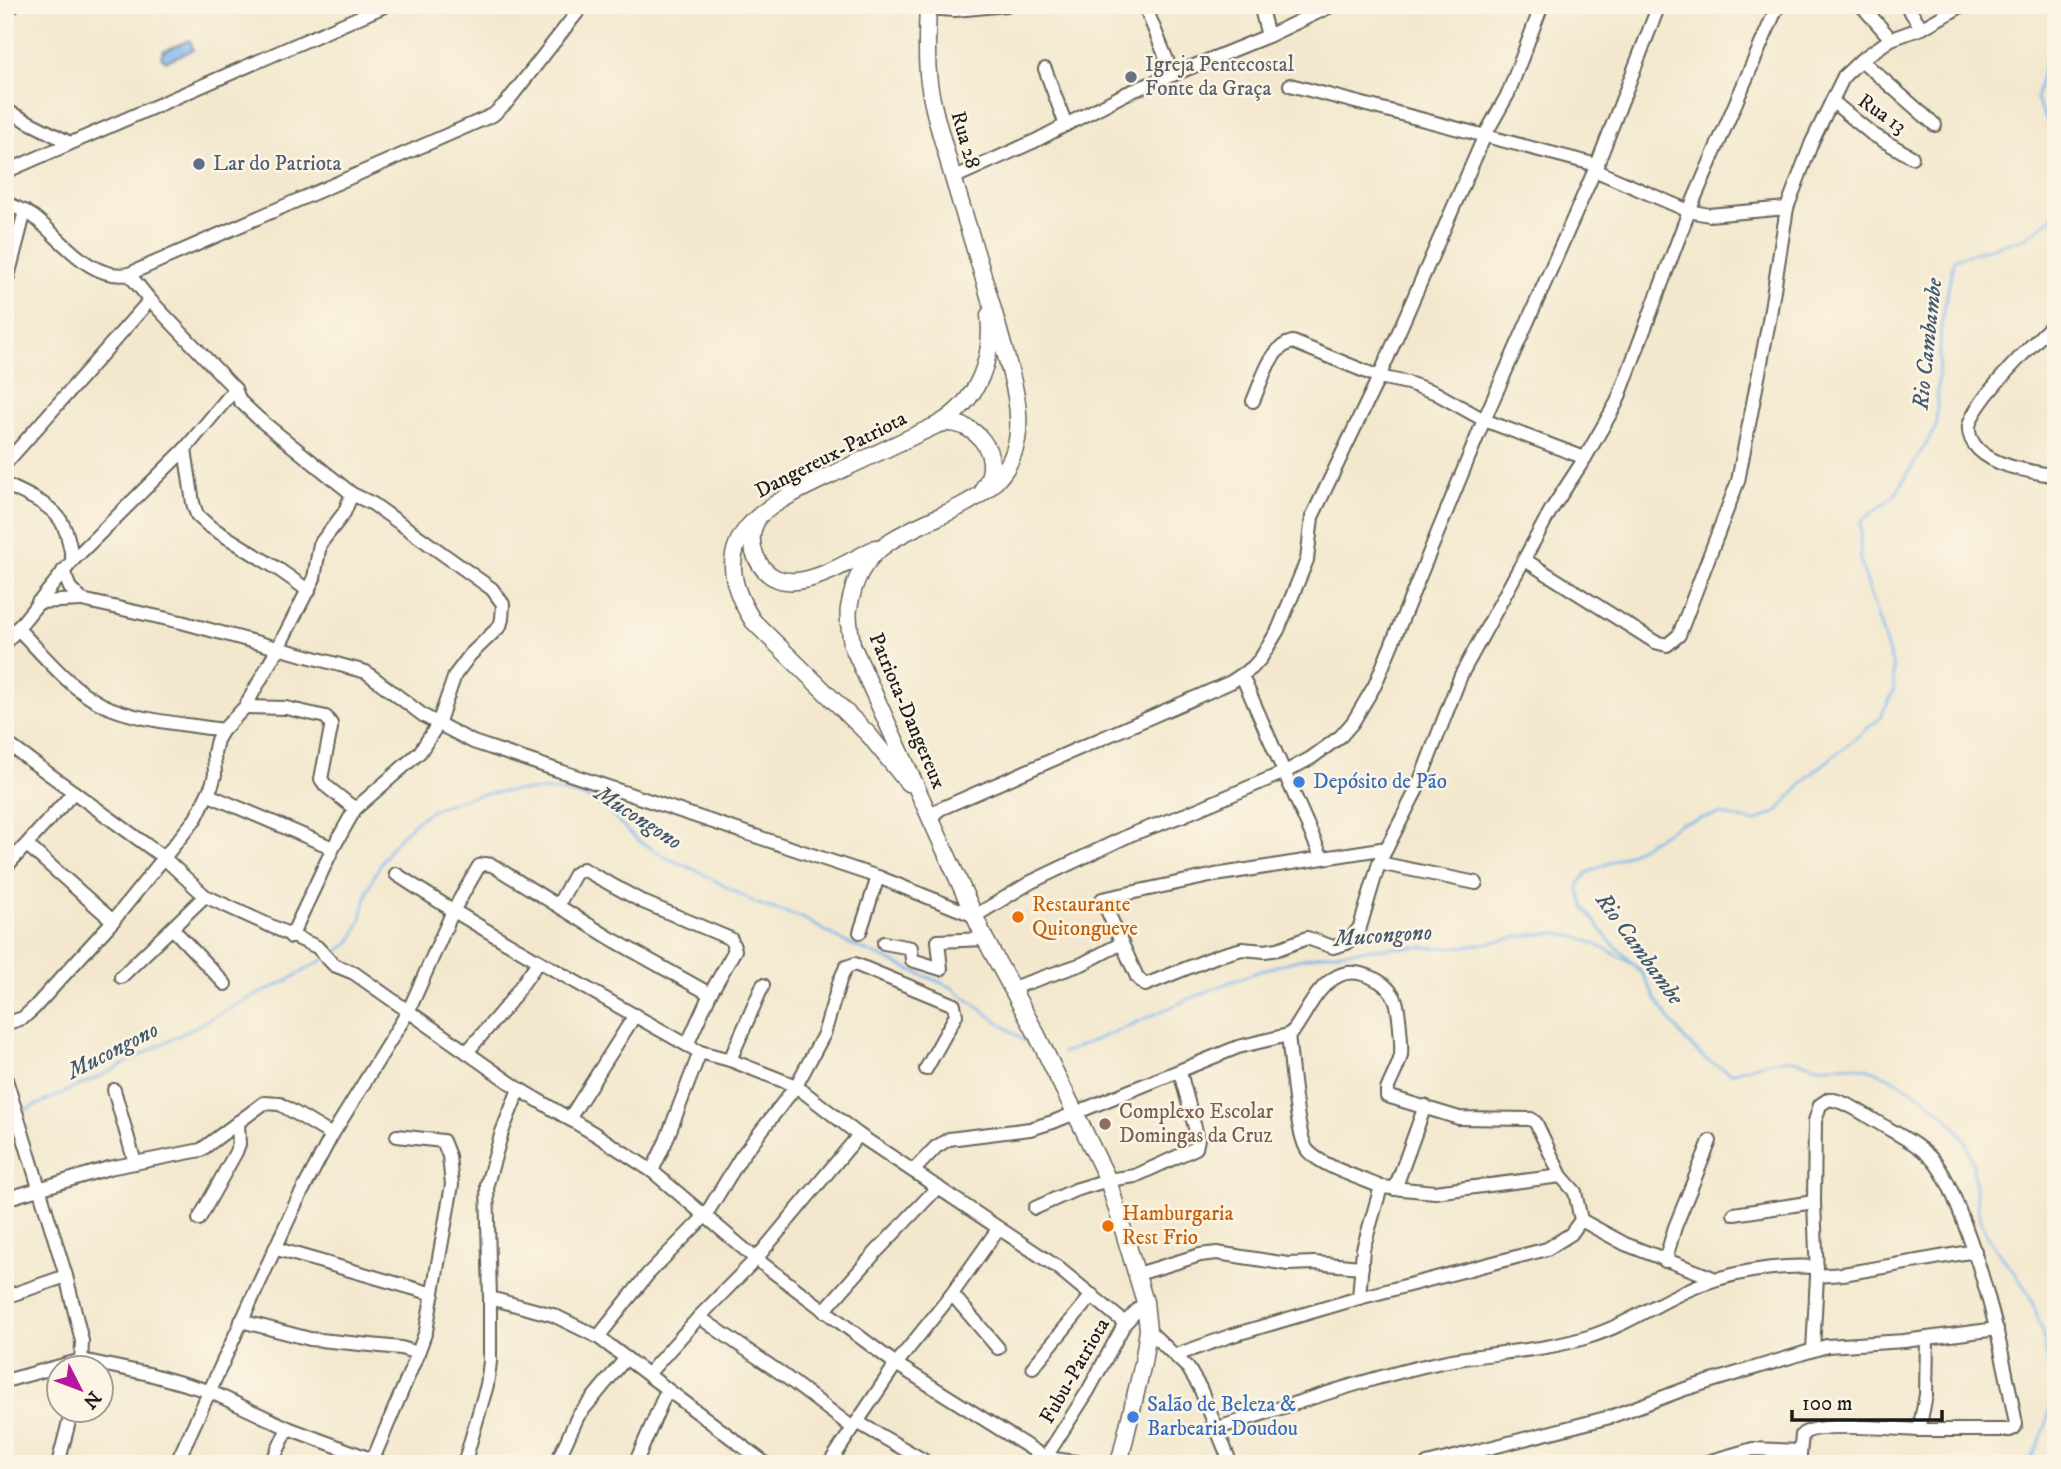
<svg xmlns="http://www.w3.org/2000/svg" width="2061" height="1469" font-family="'IM FELL DW Pica',serif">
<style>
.water{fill:#7db7ee;stroke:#4c6a85;stroke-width:2}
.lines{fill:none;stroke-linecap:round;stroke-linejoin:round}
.stream{stroke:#7db7ee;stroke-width:2.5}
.minor-casing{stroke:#67635a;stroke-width:16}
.tertiary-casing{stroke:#67635a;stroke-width:19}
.minor{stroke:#fff;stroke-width:12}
.tertiary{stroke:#fff;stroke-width:16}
.worship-dot{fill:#6b7280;stroke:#fcf5e5;stroke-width:2.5}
.service-dot{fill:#5c6f8a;stroke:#fcf5e5;stroke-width:2.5}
.shop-dot{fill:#3f7fe0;stroke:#fcf5e5;stroke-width:2.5}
.food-dot{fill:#e8710a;stroke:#fcf5e5;stroke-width:2.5}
.education-dot{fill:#8d6e63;stroke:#fcf5e5;stroke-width:2.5}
.labels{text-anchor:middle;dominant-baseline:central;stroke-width:5;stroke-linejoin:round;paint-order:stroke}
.worship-label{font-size:21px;fill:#5b616d;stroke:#fcf5e5;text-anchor:start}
.street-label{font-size:21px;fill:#1c1c1c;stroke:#fcf5e5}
.service-label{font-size:21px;fill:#4e5e75;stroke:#fcf5e5;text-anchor:start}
.shop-label{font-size:21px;fill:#366cbe;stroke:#fcf5e5;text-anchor:start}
.food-label{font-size:21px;fill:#c56008;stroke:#fcf5e5;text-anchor:start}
.education-label{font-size:21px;fill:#785e54;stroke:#fcf5e5;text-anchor:start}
.water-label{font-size:23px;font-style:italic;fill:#435a70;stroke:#fcf5e5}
</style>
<rect width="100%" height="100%" fill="#fcf5e5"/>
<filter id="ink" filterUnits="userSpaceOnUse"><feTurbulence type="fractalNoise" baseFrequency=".0143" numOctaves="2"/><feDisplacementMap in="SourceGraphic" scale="14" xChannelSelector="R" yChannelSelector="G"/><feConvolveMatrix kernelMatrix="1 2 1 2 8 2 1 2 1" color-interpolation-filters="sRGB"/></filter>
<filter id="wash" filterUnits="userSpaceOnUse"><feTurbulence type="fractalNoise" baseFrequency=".00686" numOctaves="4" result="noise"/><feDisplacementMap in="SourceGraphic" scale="28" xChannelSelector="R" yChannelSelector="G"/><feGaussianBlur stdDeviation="1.57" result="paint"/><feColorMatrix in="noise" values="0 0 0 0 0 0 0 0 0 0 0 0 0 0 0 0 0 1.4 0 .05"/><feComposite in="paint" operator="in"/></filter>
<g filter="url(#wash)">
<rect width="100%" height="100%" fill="#f3e8ce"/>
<path class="water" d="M 190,40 L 193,50 L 166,61 L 161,57 L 163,51 Z"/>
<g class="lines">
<g class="stream">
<path d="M 2056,42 L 2048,50 L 2036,99 L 2056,138"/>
<path d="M 330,956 C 336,952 343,948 348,944 C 363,928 362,904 370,885 C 373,877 378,869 382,861 C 396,839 415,818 439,807 C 478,790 551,783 591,800 C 608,807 623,829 639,841 L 667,858 L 698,871 L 757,904 L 801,917 L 843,941 L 951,987 L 1034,1048"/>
<path d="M 1062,1053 C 1144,1023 1225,976 1310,957 C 1344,950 1380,948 1415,947 C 1429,947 1444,949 1458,947 C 1490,945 1526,932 1557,933 C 1583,935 1609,951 1631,963"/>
<path d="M 21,1112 L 107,1073 L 248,999 L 285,982 L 324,959"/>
<path d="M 2029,1464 C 2034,1451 2042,1438 2046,1425 C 2057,1389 2044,1319 2024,1287 C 2014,1269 1996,1253 1987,1235 C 1971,1205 1979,1171 1966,1143 C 1950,1110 1892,1072 1856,1066 C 1844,1064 1831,1067 1819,1066 C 1809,1064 1798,1060 1788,1059 C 1770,1059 1749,1068 1731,1073 L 1705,1059 L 1684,1039 L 1656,1000 L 1642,973 L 1608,939 L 1584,907 L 1578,886 L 1587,873 L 1631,853 L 1681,823 L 1720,814 L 1754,822 L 1777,812 L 1808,777 L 1880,718 L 1894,690 L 1893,667 L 1860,560 L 1861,521 L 1895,495 L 1936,427 L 1941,326 L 1954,259 L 2025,238 L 2056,215"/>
</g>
</g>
</g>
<g filter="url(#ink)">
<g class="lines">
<defs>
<g id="minor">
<path d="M 1260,5 L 1268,36"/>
<path d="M 1861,5 L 1891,39"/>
<path d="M 1906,5 L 1922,28"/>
<path d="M 927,8 L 955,10 L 1007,5"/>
<path d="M 1147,11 L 1173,75"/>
<path d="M 1861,60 L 1935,125"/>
<path d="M 1045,69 L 1066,125"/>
<path d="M 1290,85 L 1597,165"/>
<path d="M 1832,101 L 1872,134 L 1912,157"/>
<path d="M 5,110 L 70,143"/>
<path d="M 1594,170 L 1689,211 L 1709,215 L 1787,208"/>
<path d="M 5,172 L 387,5"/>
<path d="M 953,178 L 1035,141 L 1125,94 L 1268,36 L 1333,5"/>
<path d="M 5,202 C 15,207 25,211 34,217 C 62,239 90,281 129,274 L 493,115 L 507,102 L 583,5"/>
<path d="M 129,274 L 150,300 L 235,389 L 240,401 L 259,419 L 352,494 L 373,504 L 492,589 L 503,604 L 502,619 L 500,626 L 470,655 L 455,675 L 438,724 L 420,752 L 355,809 L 333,848 L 291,937"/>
<path d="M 5,288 L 25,211"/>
<path d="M 2056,322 C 2036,340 1974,401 1969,426 C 1968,435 1973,444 1979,450 C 1998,468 2031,471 2056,476"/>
<path d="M 1253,401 C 1262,381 1270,346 1293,342 L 1379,377 L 1408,383 L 1434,392 L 1484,420 L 1585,458"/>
<path d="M 185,449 L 193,503 L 197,515 L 209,526 L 278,569 L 309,591"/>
<path d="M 5,464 L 150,300"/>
<path d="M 5,484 C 24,494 56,505 64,527 C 69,537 70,549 73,560"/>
<path d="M 1525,560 L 1655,642 L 1667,645 L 1679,635 L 1738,481 L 1769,321 L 1787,208 L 1812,142 L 1844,76 L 1861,60 L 1891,39 L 1922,28 L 1963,5"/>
<path d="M 63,571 L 70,588 L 82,600 L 181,622 L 366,672 L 424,716 L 473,742 L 878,877 L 975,916 L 1031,882 L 1132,834 L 1184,815 L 1285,772 L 1311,758 L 1341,736 L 1353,722 L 1375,685 L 1484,420 L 1597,165 L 1659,5"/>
<path d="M 38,602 L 82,600"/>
<path d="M 17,628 C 43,654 68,687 101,704 C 135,721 185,724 223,730"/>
<path d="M 5,644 L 73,560 L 185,449 L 235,389"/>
<path d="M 1242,676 L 1322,858"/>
<path d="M 245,707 L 286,708 L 326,717 L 331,724 L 331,728 L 321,779 L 326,786 L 355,809"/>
<path d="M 5,742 L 163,857 L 205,896 L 317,947 L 334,965 L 354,973 L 519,1089 L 595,1134 L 652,1171 L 756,1259 L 896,1364 L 1046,1458 L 1091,1464"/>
<path d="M 209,795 L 333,848"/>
<path d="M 931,822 L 932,816 L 940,809 L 1231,682 L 1252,668 L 1261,658 L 1278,630 L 1307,560 L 1312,517 L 1379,377 L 1485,135 L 1508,94 L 1542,5"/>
<path d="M 27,845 L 113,921"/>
<path d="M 1387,848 L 1215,875 L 1102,899 L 1137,977 L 1145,985 L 1217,956 L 1242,949 L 1265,951 L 1278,949 L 1307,938 L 1333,947 L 1347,943 L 1360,927 L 1379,863 L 1416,791 L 1461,675 L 1551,510 L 1585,458 L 1617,402 L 1689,211 L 1778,5"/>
<path d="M 1379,863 L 1476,883"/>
<path d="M 5,868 L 74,792"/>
<path d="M 396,874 C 490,936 589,989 687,1045 L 700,1052 L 730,1060 L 796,1086 L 859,1135 L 1057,1267 L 1125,1323"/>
<path d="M 558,905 L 575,874 L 583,869 L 643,902 L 731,939 L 735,950 L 710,994 L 687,1045"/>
<path d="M 172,928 L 225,984"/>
<path d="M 860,932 L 878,877"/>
<path d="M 884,943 L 911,948 L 912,960 L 941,969 L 938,941 L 985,939"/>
<path d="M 121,977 L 205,896"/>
<path d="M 1012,988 L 1082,964 L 1122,943"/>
<path d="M 5,1024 L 23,1018 L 34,1008 L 113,921 L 196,818 L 212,785 L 215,775 L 214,753 L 217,740 L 223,730 L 245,707 L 277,650 L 314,578 L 320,544 L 344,513 L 352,494"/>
<path d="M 1288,1035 C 1291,1057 1296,1137 1308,1151 C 1323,1167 1361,1178 1381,1187"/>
<path d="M 467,1052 L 509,1003 L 538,962"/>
<path d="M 730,1060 L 763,985"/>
<path d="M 5,1076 L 66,1276 L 82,1341 L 81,1367"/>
<path d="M 114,1090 L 135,1163"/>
<path d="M 569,1119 L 635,1015"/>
<path d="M 397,1136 L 443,1141 L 449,1156 L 452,1185 L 426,1331 L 418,1353"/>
<path d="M 652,1171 L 666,1141 L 700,1052"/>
<path d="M 913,1171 L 936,1147 L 949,1139 L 1030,1129 L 1053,1122 L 1238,1047 L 1288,1035 L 1294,1030 C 1307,1012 1317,986 1338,976 C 1357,966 1389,981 1396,1001 C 1399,1010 1402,1046 1401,1055 C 1399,1066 1391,1079 1387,1090 L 1387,1096 L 1459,1118 L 1531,1119 L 1536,1123 L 1561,1176 L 1575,1192 L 1581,1220 L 1571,1234 L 1547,1249 L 1359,1298 L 1230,1336 L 1176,1355"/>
<path d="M 1395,1189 L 1425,1106"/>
<path d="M 5,1199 L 109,1168 L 201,1150 L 264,1103 L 280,1104 L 332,1135"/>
<path d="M 1035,1208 L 1075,1190 L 1108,1180 L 1135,1176 L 1196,1148 L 1198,1139 L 1180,1072"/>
<path d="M 1734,1214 L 1814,1202"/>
<path d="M 199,1219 L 236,1152 L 239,1144 L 238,1122"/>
<path d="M 1581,1220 L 1625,1244 L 1716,1279"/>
<path d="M 277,1249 L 433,1294"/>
<path d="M 1665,1261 L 1675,1227 L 1710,1141"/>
<path d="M 1138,1274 L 1200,1255 L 1217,1253 L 1288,1264 L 1314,1263 L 1362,1267"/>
<path d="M 1817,1276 L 1843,1274 L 1975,1251"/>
<path d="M 952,1294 L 998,1348"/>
<path d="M 5,1297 L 66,1276"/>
<path d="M 490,1298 L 487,1184 L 502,1132 L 519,1089"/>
<path d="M 1359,1298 L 1363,1249 L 1381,1187 L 1435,1192 L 1561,1176"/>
<path d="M 824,1311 L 876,1252 L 938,1187"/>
<path d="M 699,1317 L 782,1374 L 853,1428"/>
<path d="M 241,1321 L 310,1339 L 401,1348 L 418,1353 L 371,1464"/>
<path d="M 1148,1330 L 1188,1368 L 1200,1388 L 1231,1464"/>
<path d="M 1813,1350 L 1817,1276 L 1814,1202 L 1815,1121 L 1820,1105 L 1829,1099 C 1847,1102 1862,1113 1877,1122 C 1897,1134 1923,1146 1937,1165 C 1950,1183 1956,1203 1964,1223 C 1989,1288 2003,1355 2016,1424 L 2014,1428 L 2010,1430 L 1919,1430"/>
<path d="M 1033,1367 L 1092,1295"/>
<path d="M 648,1374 L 699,1317 L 756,1259 L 859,1135"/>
<path d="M 5,1381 L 82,1360 L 149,1374 L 209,1391 L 288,1428 L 384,1464"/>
<path d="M 857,1422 L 923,1460"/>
<path d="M 1218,1428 C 1292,1405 1366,1378 1442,1362 C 1490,1352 1541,1352 1588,1337 C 1624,1326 1654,1305 1688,1290 C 1724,1273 1778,1264 1817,1267"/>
<path d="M 1042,1463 L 1088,1391 L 1125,1323 L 1145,1302"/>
<path d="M 58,1464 L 72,1410"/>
<path d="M 176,1464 L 296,1203 L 332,1135 L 409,1010 L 453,911 L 479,866 L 485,864 L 492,865 L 610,938 L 710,994"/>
<path d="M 271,1464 L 288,1428"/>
<path d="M 464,1464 L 487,1385 L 490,1362 L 490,1298 L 553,1315 L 598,1337"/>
<path d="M 556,1464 L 578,1416 L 626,1358"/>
<path d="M 635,1464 L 667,1390"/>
<path d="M 766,1464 L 598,1337 L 648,1274 L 705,1216 L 741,1157 L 796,1086 L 824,1034 L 840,980 L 846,967 L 855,964 L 954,1005 L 956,1015 L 926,1069"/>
<path d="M 829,1464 L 896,1364 L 952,1294 L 998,1229"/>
<path d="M 1427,1464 L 1610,1417 L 1685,1389 L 1827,1346 L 1904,1341 L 1997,1329"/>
<path d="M 1700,1464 L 1753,1449 L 1799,1451"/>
<path d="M 1799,1464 L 1802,1435 C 1814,1421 1897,1429 1919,1430 L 1926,1395 L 1927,1338"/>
</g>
<g id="tertiary">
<path d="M 928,5 C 927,28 926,52 928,74 C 931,106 942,137 950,167 C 966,222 984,276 999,331 C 1008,365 1023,404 1017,440 C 1002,521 891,512 860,573 C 855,582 851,597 849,608 C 847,619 851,634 852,645 L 985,939 L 1036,1033 L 1108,1180 L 1145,1302 L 1148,1330 L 1143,1363 L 1119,1464"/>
<path d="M 5,8 L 12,5"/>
<path d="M 939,424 C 973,416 1006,456 984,487"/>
<path d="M 757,520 C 750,532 751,546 756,557 C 780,609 842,564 876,548"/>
<path d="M 908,783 L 869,735 L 753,621 C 697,535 769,504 837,472 C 871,456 905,440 939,424 C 978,401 994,359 989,315"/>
</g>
</defs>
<use href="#minor" class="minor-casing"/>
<use href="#tertiary" class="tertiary-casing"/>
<use href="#minor" class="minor"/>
<use href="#tertiary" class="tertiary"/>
</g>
</g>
<circle class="worship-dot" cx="1131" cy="77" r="7"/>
<circle class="service-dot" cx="199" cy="164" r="7"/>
<g class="shop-dot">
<circle cx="1299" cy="782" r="7"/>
<circle cx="1133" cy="1417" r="7"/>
</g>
<g class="food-dot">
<circle cx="1018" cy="917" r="7"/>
<circle cx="1108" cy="1226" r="7"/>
</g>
<circle class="education-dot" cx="1105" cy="1124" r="7"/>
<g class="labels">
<g class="worship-label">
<text x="1145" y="65">Igreja Pentecostal<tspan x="1145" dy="24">Fonte da Graça</tspan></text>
</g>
<g class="street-label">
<text transform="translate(1882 114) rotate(35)">Rua 13</text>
<text transform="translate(965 140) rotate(74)">Rua 28</text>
<text transform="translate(831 455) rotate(-27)">Dangereux-Patriota</text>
<text transform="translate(907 711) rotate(67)">Patriota-Dangereux</text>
<text transform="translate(1075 1371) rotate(-60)">Fubu-Patriota</text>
</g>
<g class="service-label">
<text x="213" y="164">Lar do Patriota</text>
</g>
<g class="shop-label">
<text x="1313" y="782">Depósito de Pão</text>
<text x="1147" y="1405">Salão de Beleza &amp;<tspan x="1147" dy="24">Barbearia Doudou</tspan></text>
</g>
<g class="food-label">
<text x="1032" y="905">Restaurante<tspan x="1032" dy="24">Quitongueve</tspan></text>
<text x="1122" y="1214">Hamburgaria<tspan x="1122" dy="24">Rest Frio</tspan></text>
</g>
<g class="education-label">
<text x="1119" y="1112">Complexo Escolar<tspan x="1119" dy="24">Domingas da Cruz</tspan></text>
</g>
<g class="water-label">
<text transform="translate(1928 344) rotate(-84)">Rio Cambambe</text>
<text transform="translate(638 818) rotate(33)">Mucongono</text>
<text transform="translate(1383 936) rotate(-4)">Mucongono</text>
<text transform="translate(1639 949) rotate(54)">Rio Cambambe</text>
<text transform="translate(113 1051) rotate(-27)">Mucongono</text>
</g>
</g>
<rect width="2061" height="1469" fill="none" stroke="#fcf5e5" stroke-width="28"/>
<g transform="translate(80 1389) rotate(132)"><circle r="33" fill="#fcf5e5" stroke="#a29e95" stroke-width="2"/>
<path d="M0-5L12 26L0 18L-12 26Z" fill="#b5179e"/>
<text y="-10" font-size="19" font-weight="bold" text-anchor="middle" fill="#1c1c1c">N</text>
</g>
<path d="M1792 1410v10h150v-10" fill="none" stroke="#1c1c1c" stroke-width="3.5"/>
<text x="1802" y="1410" font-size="21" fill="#1c1c1c" stroke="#fcf5e5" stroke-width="5" paint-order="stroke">100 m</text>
</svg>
